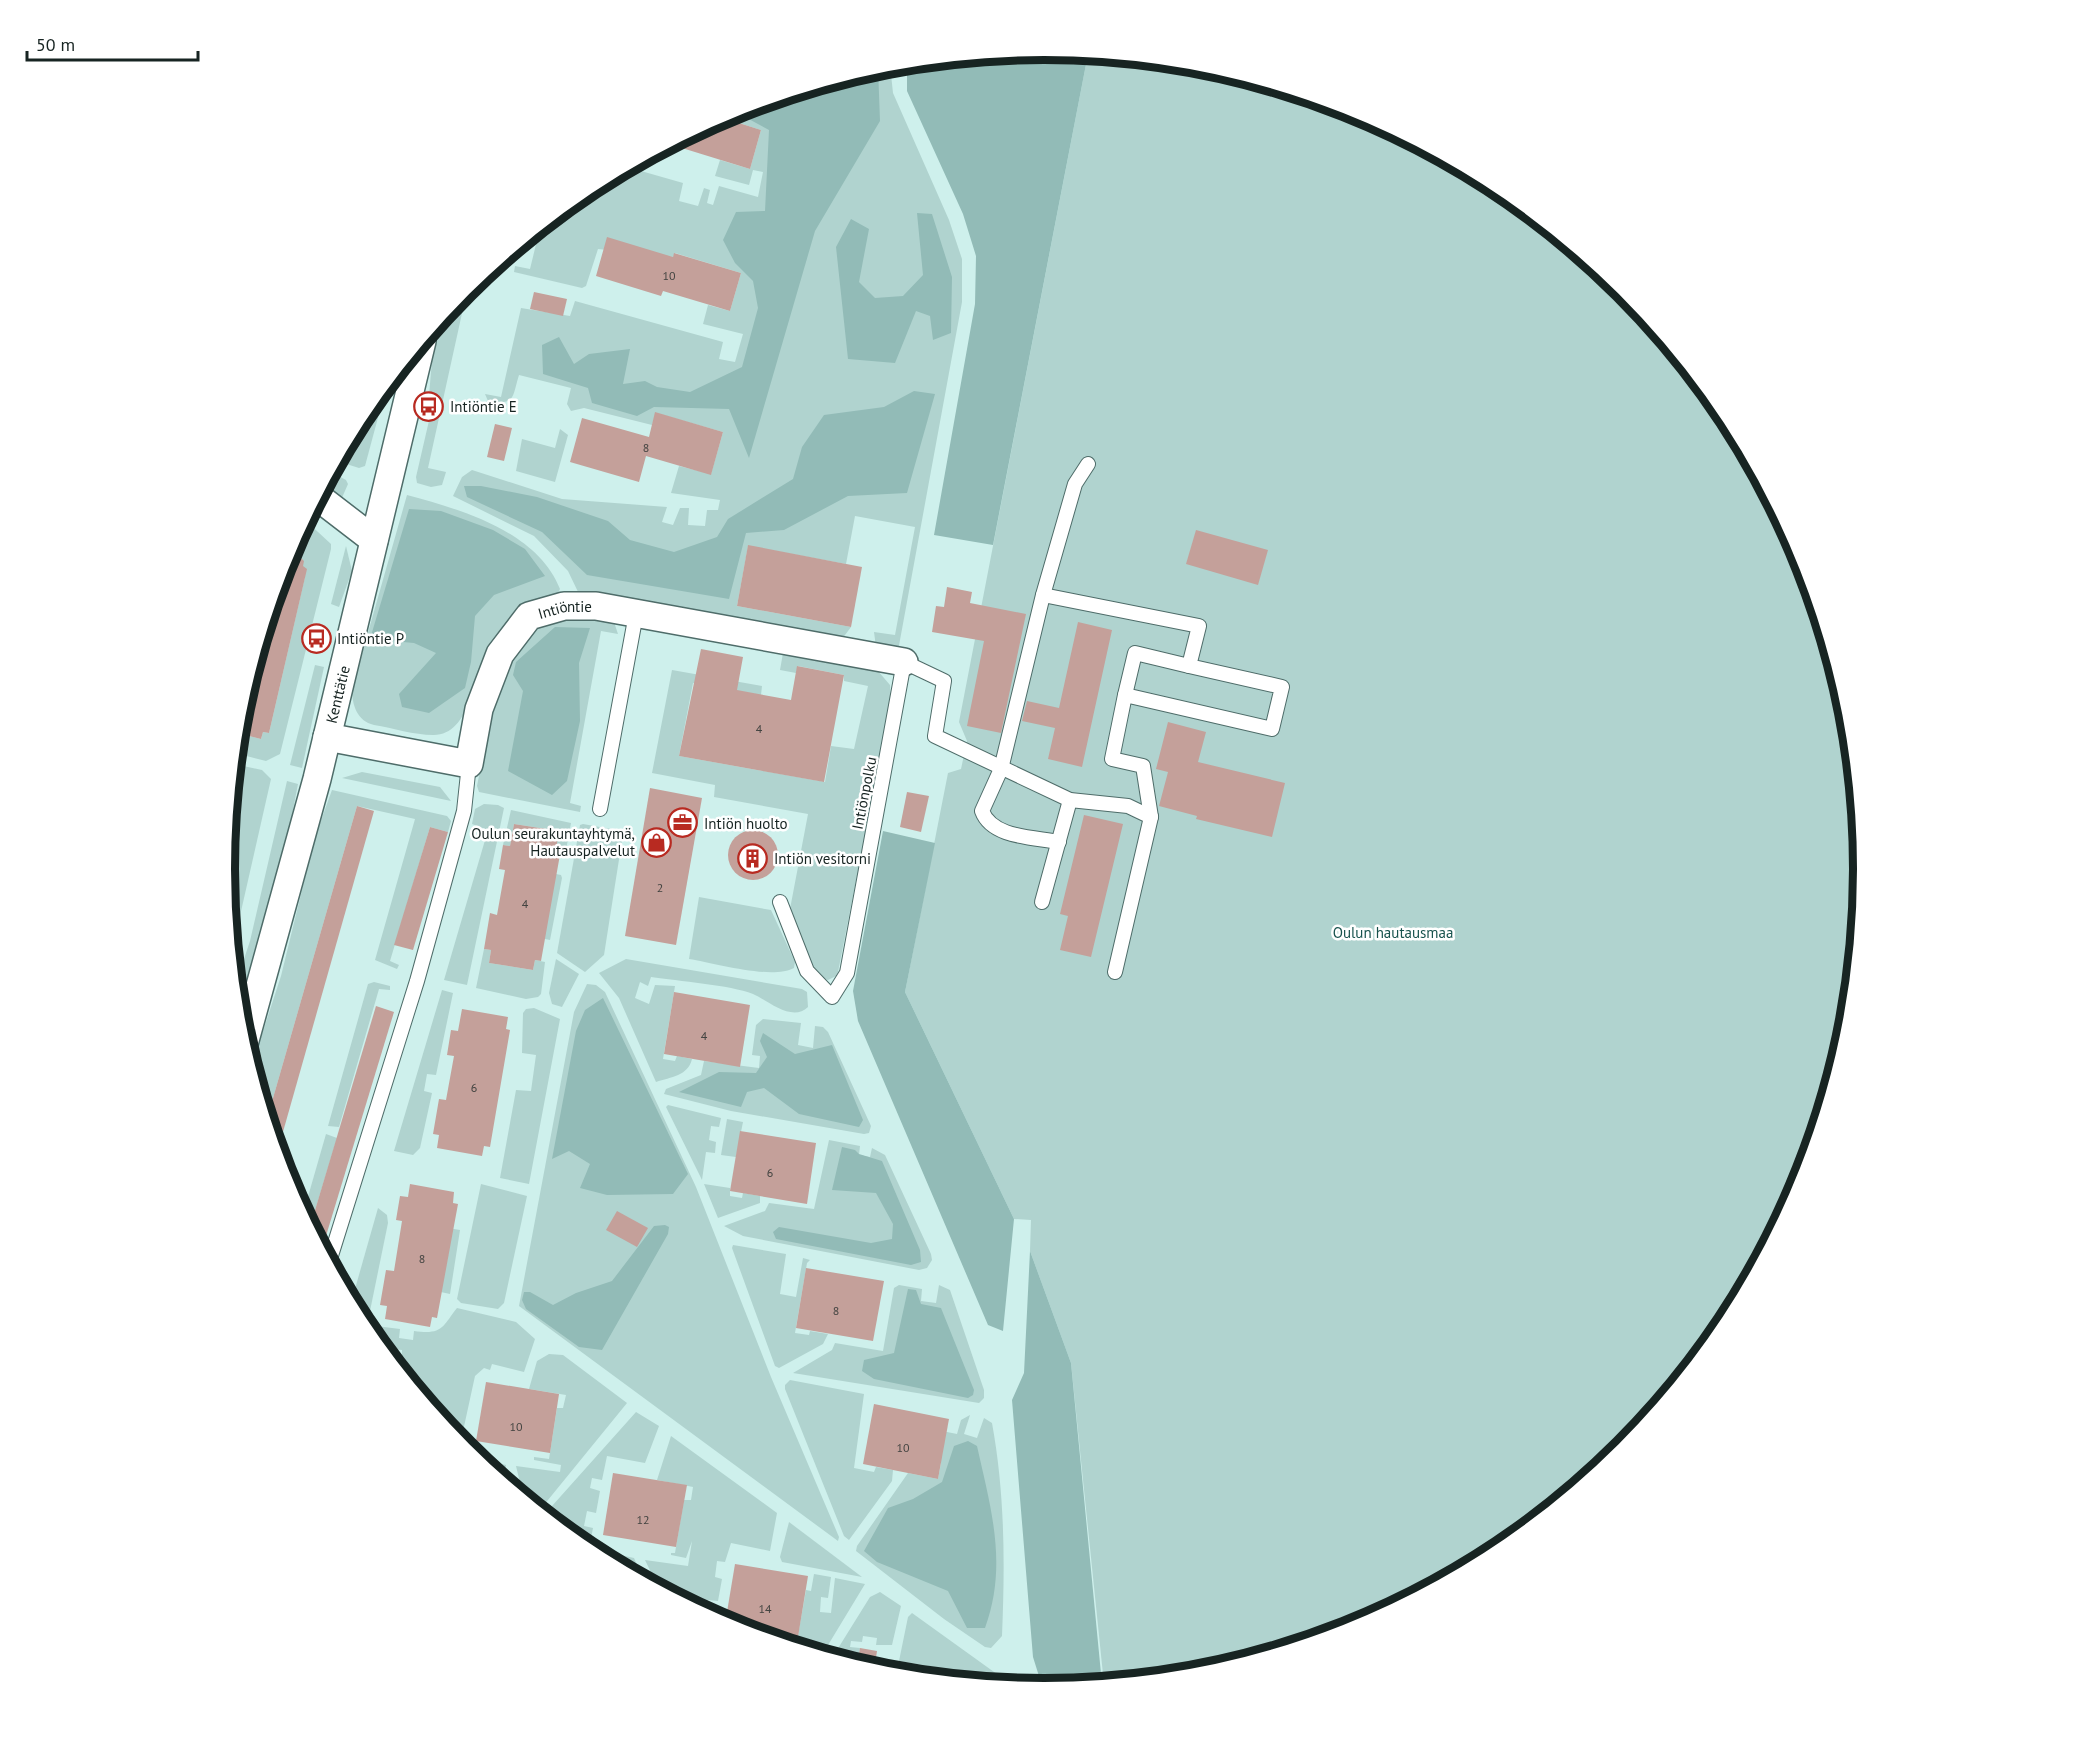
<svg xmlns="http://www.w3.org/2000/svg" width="2088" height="1739" font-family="'PT Sans',sans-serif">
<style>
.green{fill:#b0d3cf}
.forest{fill:#92bbb7}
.building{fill:#c4a09a}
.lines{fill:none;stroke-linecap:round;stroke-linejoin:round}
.service-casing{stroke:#4e6c69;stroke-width:16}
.minor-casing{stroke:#4e6c69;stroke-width:30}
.service{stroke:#fff;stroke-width:14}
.minor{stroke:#fff;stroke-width:27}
.labels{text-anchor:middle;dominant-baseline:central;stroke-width:5;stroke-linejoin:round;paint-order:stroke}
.number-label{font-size:12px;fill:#424340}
.poi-label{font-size:15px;fill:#172422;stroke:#fff;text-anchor:start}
.street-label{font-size:15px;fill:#172422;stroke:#fff}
.park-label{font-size:15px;fill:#17524d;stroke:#fff}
.rim{fill:none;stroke:#172422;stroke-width:8}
</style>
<rect width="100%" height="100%" fill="#cef0ec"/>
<g class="green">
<path d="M 1088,54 L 1204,65 L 1358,112 L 1500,188 L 1624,290 L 1726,414 L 1802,556 L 1848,710 L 1864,870 L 1848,1030 L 1801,1184 L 1726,1325 L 1624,1450 L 1499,1551 L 1357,1627 L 1204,1674 L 1104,1684 L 1071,1363 L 1030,1251 L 1031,1220 L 1014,1219 L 905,992 L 948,773 L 961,769 L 967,741 L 959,722 Z"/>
<path d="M 890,65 L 893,93 L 949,220 L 962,259 L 962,302 L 898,651 L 876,647 L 874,632 L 895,635 L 915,527 L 855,516 L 846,564 L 748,546 L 737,606 L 851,627 L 842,639 L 580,596 L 568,571 L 534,536 L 453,496 L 462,477 L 472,470 L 562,499 L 667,507 L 662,522 L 673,525 L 680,508 L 689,508 L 688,525 L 705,526 L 707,510 L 718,510 L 720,500 L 671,493 L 679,466 L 711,474 L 723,432 L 656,413 L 652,425 L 584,408 L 571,411 L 567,404 L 571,388 L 519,375 C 512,397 516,406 488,401 L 485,394 L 501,397 L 521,308 L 570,316 L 575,301 L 723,342 L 719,359 L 735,362 L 743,334 L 703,324 L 708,305 L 730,311 L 741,273 L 675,253 L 673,257 L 598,249 L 586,286 L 582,288 L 514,272 L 515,266 L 530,269 L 540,228 L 589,188 L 627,167 L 683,183 L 679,201 L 698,206 L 704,188 L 710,190 L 707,203 L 713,205 L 719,186 L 758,197 L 763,172 L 753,170 L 749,185 L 715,176 L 720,160 L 750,169 L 761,130 L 720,117 L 731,112 Z"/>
<path d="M 468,286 L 428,468 L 446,472 L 442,485 L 431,487 L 417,483 L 416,477 L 434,399 L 429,397 C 433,353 432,316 468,286 Z"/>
<path d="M 387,384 L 365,466 L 359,468 L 337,461 L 362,414 Z"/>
<path d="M 560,429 L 568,435 L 555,482 L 516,471 L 522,439 L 555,448 Z"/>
<path d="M 331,472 L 346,480 L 348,484 L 341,500 L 322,490 Z"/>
<path d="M 407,495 C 462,510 537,531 560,589 C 554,603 537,601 525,608 C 518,612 509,620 504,626 C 498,632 491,640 487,648 C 476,674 470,736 433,735 C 414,735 393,728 374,725 C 357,721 352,705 352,689 Z"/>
<path d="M 305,520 L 331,544 L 331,549 L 280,754 L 266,761 L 235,753 L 237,733 L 261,739 L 263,732 L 269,733 L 305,577 L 301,576 L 303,566 L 295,559 L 298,555 L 290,548 Z"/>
<path d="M 346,546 L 352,571 L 339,607 L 331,604 Z"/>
<path d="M 561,618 L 594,618 L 614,622 L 618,634 L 601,631 L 570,803 L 581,806 L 580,812 L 479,792 L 477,786 C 487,738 489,680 521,642 C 531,630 547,624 561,618 Z"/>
<path d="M 783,653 L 878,671 L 890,685 L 891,703 L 838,972 L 836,976 L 828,980 L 818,977 L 790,916 L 790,909 L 808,814 L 714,797 L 715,785 L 652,773 L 672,670 L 762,686 L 761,695 L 693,683 L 679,756 L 825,782 L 831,746 L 854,749 L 868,686 L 844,681 L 844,675 L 798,666 L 796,673 L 780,670 Z"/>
<path d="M 315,665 L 324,667 L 302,768 L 290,765 Z"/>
<path d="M 234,764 L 262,770 L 271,779 L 232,951 L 224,869 Z"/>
<path d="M 362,772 L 440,787 L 451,801 L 342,778 Z"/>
<path d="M 287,781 L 298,784 L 287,841 L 239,1019 L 235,986 L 250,941 Z"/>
<path d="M 332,790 L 447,816 L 451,821 L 448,832 L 430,827 L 390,961 L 399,965 L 397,969 L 375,960 L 415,819 L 357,806 L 267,1119 L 251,1068 L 281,976 L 315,837 Z"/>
<path d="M 484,804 L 498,805 L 504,808 L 467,985 L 444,980 L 488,830 L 472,824 L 475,809 Z"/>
<path d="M 511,810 L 571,823 L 566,850 L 556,849 L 559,831 L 514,824 L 510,846 L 503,845 Z"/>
<path d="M 583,824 L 622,831 L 623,834 L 604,955 L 585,972 L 557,953 L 580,825 Z"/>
<path d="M 551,873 L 561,875 L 562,878 L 550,940 L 540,938 C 550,915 553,898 551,873 Z"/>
<path d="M 699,897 L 771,910 L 795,962 L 794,968 C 771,980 715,963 689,959 Z"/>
<path d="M 484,949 L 491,950 L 489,963 L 533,970 L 535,960 L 545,962 L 541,994 L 538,997 L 526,999 L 476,988 Z"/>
<path d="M 556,959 L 579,974 L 562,1007 L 552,1004 L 549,993 Z"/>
<path d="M 626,959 L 802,989 L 807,992 L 808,1007 C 792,1023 767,1000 753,994 C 730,985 678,981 651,977 L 648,986 L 640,982 L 635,998 L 649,1004 L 655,985 L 675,986 L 663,1059 L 675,1061 L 677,1056 L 692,1059 C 688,1076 671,1077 656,1082 L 619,998 L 599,973 Z"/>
<path d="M 374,982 L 390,986 L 390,990 L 379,989 L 339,1127 L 328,1126 L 368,984 Z"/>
<path d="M 587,984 L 596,985 L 605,992 L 696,1187 L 771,1377 L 839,1537 L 838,1541 L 519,1306 L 574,1012 Z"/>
<path d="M 442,990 L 453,993 L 436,1075 L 427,1074 L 424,1091 L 432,1093 L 420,1148 L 413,1155 L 394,1151 Z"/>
<path d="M 534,1008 L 560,1019 L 529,1184 L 500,1178 L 516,1090 L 531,1091 L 536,1055 L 522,1053 L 523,1013 L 526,1009 Z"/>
<path d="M 763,1019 L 801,1023 L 798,1045 L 813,1048 L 815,1026 L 823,1027 L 828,1032 L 871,1126 L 869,1133 L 864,1134 L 731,1111 L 664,1094 L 666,1089 L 701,1075 L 704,1061 L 759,1068 L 760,1056 L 752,1055 L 756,1025 Z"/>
<path d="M 668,1105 L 721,1118 L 719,1127 L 711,1126 L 709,1140 L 716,1142 L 715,1153 L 706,1152 L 702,1180 L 666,1107 Z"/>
<path d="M 727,1119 L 743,1122 L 736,1157 L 721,1155 Z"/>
<path d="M 326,1134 L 337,1138 L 310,1227 L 303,1214 Z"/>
<path d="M 829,1140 L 860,1146 L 859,1155 L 870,1157 L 872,1148 L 885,1155 L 931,1254 L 932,1260 L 927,1268 L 919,1270 L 743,1236 L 724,1226 L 765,1211 L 769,1203 L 814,1209 Z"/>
<path d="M 481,1184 L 527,1196 L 504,1303 L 498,1309 L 461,1303 L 457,1299 Z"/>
<path d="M 704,1184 L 730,1188 L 730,1196 L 742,1198 L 743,1193 L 760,1196 L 760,1203 L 718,1218 Z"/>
<path d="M 378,1208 L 387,1215 L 388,1223 L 370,1311 L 364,1327 L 351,1303 Z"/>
<path d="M 448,1228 L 460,1230 L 450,1294 L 436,1291 C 447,1269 451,1252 448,1228 Z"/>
<path d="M 733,1245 L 786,1254 L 780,1294 L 796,1297 L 803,1258 L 810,1260 L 807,1263 L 795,1333 L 809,1335 L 810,1331 L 828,1334 L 823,1344 L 779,1368 L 775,1366 L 732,1248 Z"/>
<path d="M 899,1285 L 922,1289 L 921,1301 L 936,1303 L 939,1285 L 950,1290 L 984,1390 L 984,1398 L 979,1403 L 793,1373 L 832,1350 L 835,1343 L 883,1351 L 894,1288 Z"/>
<path d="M 457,1308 L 516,1322 L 535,1339 L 524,1372 L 492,1364 L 490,1370 L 484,1368 L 475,1376 L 460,1445 L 426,1403 L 428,1400 L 414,1388 L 391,1360 L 402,1360 L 402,1350 L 381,1348 L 369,1334 L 376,1326 L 400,1329 L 399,1338 L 413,1340 L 414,1331 C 443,1335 442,1327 457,1308 Z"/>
<path d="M 549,1354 L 563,1355 L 627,1403 L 539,1511 L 524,1499 L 516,1466 L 560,1472 L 561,1465 L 534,1460 L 534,1457 L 549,1459 L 557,1408 L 563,1408 L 566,1395 L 529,1389 L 537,1361 Z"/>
<path d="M 790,1380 L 864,1394 L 854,1468 L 874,1472 L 876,1467 L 893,1470 L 892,1481 L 849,1540 L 844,1536 L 785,1389 L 785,1385 Z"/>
<path d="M 636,1412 L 659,1426 L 645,1463 L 607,1456 L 602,1480 L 592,1478 L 590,1488 L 600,1491 L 596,1513 L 587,1511 L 584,1526 L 593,1528 L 591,1538 L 569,1535 L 544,1515 Z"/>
<path d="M 970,1415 L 964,1434 L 977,1438 L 984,1418 L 992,1423 C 1005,1494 1005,1564 1002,1636 L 991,1648 L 985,1647 L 944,1619 L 856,1551 L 857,1546 L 908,1473 L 938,1479 L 941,1463 L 937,1462 L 942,1431 L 957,1434 L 961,1420 Z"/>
<path d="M 671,1436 L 777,1513 L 770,1551 L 731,1543 L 725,1562 L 717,1561 L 715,1577 L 722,1579 L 718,1601 L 708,1600 L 706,1614 L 659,1589 L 645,1560 L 688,1566 L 692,1541 L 686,1558 L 671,1555 L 671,1553 L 675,1553 L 684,1500 L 691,1500 L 693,1487 L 657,1480 Z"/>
<path d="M 475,1458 L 506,1465 L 504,1482 Z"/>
<path d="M 789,1522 L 862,1577 L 782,1562 L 780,1557 Z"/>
<path d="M 583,1547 L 634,1558 L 644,1581 L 588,1551 Z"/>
<path d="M 814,1574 L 831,1577 L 828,1598 L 821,1597 L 820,1612 L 831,1613 L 835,1578 L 865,1584 L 822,1655 L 796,1647 L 806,1590 L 811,1591 Z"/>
<path d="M 880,1592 L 901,1606 L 892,1645 L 876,1645 L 877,1638 L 863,1636 L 862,1642 L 851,1641 L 850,1647 L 860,1648 L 857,1665 L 832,1658 L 870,1597 Z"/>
<path d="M 912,1613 L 1001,1677 L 1007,1686 L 975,1675 L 973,1682 L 934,1679 L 935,1667 L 899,1661 L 908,1617 Z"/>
</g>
<g class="forest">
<path d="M 1044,50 L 1088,54 L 993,545 L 934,535 L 975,304 L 976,256 L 963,214 L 907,91 L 907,63 Z"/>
<path d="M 878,67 L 880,121 L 815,231 L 749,458 L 729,409 L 654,407 L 637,416 L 592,403 L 588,388 L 543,374 L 542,345 L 559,337 L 574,364 L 589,354 L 630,349 L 623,384 L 645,381 L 657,387 L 690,392 L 742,367 L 758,308 L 753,281 L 735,263 L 723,240 L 736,212 L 765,211 L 769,130 L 745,117 L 743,108 L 782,99 L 783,96 Z"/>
<path d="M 917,213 L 932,214 L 952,277 L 951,333 L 933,340 L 930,316 L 916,311 L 895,363 L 848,359 L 836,247 L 851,219 L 869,229 L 859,282 L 875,298 L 903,296 L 923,275 Z"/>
<path d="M 914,391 L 935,394 L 907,493 L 848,496 L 784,530 L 746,533 L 729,599 L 587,575 L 542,532 L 467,497 L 464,486 L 481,486 L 537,497 L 608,521 L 630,540 L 674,552 L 717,537 L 728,519 L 793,479 L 802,447 L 824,415 L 884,407 Z"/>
<path d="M 409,509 L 441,511 L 493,530 L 525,549 L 545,576 L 494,595 L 475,616 L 471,662 L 465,688 L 429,713 L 402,707 L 399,694 L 436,653 L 414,643 L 370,639 Z"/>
<path d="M 555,627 L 590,628 L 579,663 L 580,721 L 567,781 L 552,795 L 508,771 L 523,691 L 513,675 L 516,662 Z"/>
<path d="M 883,831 L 935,843 L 905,992 L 1014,1219 L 1003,1331 L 988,1325 L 858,1021 L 853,991 Z"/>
<path d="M 603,998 L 688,1174 L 673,1194 L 607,1195 L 580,1188 L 590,1164 L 569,1151 L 552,1159 L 576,1031 L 585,1010 Z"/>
<path d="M 763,1033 L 795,1054 L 832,1045 L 863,1120 L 859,1127 L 799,1114 L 764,1088 L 747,1092 L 741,1107 L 679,1092 L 719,1072 L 756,1073 L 767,1057 L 760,1041 Z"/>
<path d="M 842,1147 L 855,1150 L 859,1154 L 882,1161 L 920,1250 L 921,1262 L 911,1265 L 776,1239 L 773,1232 L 779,1227 L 871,1243 L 892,1239 L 893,1224 L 876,1193 L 832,1190 Z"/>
<path d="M 665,1225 L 669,1227 L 668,1234 L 602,1350 L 579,1347 L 526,1309 L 522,1300 L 524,1292 L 530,1292 L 553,1305 L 576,1293 L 612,1281 L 654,1226 Z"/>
<path d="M 1030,1251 L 1071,1363 L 1102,1684 L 1043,1689 L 1033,1657 L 1012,1400 L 1024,1373 Z"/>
<path d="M 908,1289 L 916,1290 L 921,1304 L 941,1308 L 974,1390 L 973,1395 L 968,1398 L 874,1379 L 862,1371 L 864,1360 L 894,1353 Z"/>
<path d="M 968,1441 L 977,1446 C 991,1509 1008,1565 985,1628 L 967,1628 L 948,1591 L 877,1562 L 864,1551 L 888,1508 L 913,1499 L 942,1482 L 954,1446 Z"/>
</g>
<g class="building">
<path d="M 720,117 L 761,130 L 750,169 L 669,144 Z"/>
<path d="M 607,237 L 673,257 L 674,253 L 741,273 L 730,311 L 663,291 L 661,296 L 596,276 Z"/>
<path d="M 534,292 L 567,299 L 563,316 L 530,309 Z"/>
<path d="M 655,412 L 723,432 L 711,475 L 646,456 L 639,482 L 570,462 L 582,418 L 649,437 Z"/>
<path d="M 495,424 L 512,428 L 504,461 L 487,457 Z"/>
<path d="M 1196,530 L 1268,550 L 1258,585 L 1186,564 Z"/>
<path d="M 748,545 L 862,567 L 851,627 L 737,606 Z"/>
<path d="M 290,548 L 304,561 L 303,566 L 307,569 L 269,733 L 263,732 L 261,739 L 237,733 L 240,709 Z"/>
<path d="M 947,587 L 972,592 L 970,603 L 1026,614 L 1001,733 L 967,726 L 984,641 L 932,632 L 936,606 L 944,607 Z"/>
<path d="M 1078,622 L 1112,630 L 1082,767 L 1048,759 L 1055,728 L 1022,721 L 1027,701 L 1059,708 Z"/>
<path d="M 701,649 L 743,657 L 737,690 L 791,700 L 797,666 L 844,675 L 824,782 L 679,756 Z"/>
<path d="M 1168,722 L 1206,732 L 1198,762 L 1285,783 L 1272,837 L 1196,819 L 1197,816 L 1159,806 L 1168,772 L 1156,769 Z"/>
<path d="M 650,788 L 702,798 L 676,945 L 625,936 Z"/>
<path d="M 907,792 L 929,796 L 921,832 L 900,827 Z"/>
<path d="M 357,806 L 374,811 L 277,1153 L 267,1119 Z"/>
<path d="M 1084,815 L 1123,824 L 1091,957 L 1060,950 L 1068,916 L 1060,914 Z"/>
<path d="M 514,824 L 559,831 L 556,849 L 561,849 L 541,961 L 535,960 L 533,970 L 489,963 L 491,950 L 484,949 L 490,913 L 497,915 L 505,870 L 499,869 L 503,845 L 510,846 Z"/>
<path d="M 430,827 L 448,832 L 413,950 L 394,945 Z"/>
<circle cx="753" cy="855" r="25"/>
<path d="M 674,992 L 750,1005 L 740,1067 L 664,1054 Z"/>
<path d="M 376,1006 L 394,1012 L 322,1249 L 310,1227 Z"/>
<path d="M 462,1009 L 508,1017 L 506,1029 L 510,1030 L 490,1147 L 484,1146 L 482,1156 L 437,1148 L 439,1135 L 433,1134 L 439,1099 L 446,1100 L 454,1056 L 447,1055 L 451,1030 L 458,1031 Z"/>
<path d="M 740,1131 L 816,1143 L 807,1204 L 730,1191 Z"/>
<path d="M 410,1184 L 454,1192 L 453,1203 L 458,1204 L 437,1318 L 432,1317 L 430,1327 L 385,1319 L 387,1306 L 380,1305 L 386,1270 L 394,1271 L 402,1221 L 396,1220 L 400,1196 L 408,1197 Z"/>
<path d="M 617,1211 L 648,1228 L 637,1247 L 606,1230 Z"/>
<path d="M 806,1268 L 884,1281 L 873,1341 L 796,1328 Z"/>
<path d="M 486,1382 L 559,1394 L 550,1453 L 476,1441 Z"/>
<path d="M 874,1404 L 949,1419 L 938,1479 L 863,1464 Z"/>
<path d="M 613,1473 L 687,1485 L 676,1547 L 603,1535 Z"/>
<path d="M 735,1564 L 808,1576 L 798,1637 L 725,1624 Z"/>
<path d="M 860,1648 L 877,1651 L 874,1671 L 857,1665 Z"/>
</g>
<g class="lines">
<defs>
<g id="service">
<path d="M 1043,595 L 1199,626 L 1189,666 L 1282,687 L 1272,729 L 1125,695 L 1112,759 L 1143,766 L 1151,817"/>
<path d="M 1125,695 L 1135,653 L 1189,666"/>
<path d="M 600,809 L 636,614"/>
<path d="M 1059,842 C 1033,837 992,838 982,811 L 1001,769 L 1043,595 L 1075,484 L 1088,464"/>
<path d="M 780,902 L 807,971 L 832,997 L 847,973 L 904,662 L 944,681 L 935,736 L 1070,800 L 1128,806 L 1151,817 L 1115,972"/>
<path d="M 1042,902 L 1070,800"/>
<path d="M 329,1262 L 417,981 L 464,811 L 469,764"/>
</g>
<g id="minor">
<path d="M 318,497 L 374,540"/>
<path id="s1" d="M 327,737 L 469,764 L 479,709 L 500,654 L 529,616 L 564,606 L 596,606 L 904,662"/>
<path id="s2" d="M 244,1044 L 317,779 L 422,341"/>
</g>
</defs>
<use href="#service" class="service-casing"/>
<use href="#minor" class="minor-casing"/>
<use href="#service" class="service"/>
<use href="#minor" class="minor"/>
</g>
<defs>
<symbol id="bus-ring" viewBox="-11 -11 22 22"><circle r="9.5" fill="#fff" stroke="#b82a21" stroke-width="1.5"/><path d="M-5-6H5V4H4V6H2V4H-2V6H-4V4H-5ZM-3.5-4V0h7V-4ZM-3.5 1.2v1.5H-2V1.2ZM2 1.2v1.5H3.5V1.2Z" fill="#b82a21"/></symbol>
<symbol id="office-ring" viewBox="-11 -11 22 22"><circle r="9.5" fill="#fff" stroke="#b82a21" stroke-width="1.5"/><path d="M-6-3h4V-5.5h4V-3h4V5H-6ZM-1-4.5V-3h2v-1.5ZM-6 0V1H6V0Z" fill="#b82a21"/></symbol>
<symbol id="shop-ring" viewBox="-11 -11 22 22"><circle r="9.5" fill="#fff" stroke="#b82a21" stroke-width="1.5"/><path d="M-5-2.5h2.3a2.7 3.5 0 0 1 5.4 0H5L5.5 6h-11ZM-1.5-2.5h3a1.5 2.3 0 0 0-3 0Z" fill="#b82a21"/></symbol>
<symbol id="building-ring" viewBox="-11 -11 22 22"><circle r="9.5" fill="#fff" stroke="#b82a21" stroke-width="1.5"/><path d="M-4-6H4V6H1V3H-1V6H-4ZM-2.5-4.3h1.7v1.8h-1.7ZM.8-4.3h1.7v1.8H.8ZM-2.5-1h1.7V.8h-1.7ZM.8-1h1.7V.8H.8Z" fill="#b82a21"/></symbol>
</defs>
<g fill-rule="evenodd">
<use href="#bus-ring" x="412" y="390" width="33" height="33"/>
<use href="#bus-ring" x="300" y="622" width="33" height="33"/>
<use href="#office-ring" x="666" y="806" width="33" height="33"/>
<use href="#shop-ring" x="640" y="826" width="33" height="33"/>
<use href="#building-ring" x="736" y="842" width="33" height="33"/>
</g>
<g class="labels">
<g class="number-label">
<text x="669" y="275">10</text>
<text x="646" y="447">8</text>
<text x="759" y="728">4</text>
<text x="660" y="887">2</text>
<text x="525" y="903">4</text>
<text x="704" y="1035">4</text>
<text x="474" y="1087">6</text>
<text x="770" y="1172">6</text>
<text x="422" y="1258">8</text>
<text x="836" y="1310">8</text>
<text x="516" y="1426">10</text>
<text x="903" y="1447">10</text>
<text x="643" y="1519">12</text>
<text x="765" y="1608">14</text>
</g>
<g class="poi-label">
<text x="450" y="406">Intiöntie E</text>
<text x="337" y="638">Intiöntie P</text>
<text x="704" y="823">Intiön huolto</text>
<text x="635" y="833" text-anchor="end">Oulun seurakuntayhtymä,<tspan x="635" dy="17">Hautauspalvelut</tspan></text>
<text x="774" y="858">Intiön vesitorni</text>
</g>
<g class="street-label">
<text stroke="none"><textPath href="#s1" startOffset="344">Intiöntie</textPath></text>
<text stroke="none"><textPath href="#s2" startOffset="362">Kenttätie</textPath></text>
<text transform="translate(864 793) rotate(-79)">Intiönpolku</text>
</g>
<g class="park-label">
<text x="1393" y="932">Oulun hautausmaa</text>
</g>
</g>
<path d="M0 0H2088V1739H0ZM235 869a809 809 0 1 1 1618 0a809 809 0 1 1-1618 0Z" fill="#fff" fill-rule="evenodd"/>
<path class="rim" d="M235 869a809 809 0 1 1 1618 0a809 809 0 1 1-1618 0Z"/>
<path d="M27 51v9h171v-9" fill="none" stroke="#172422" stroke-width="3"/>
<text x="36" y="51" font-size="18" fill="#172422" stroke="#ffffff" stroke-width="4.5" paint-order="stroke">50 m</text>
</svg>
